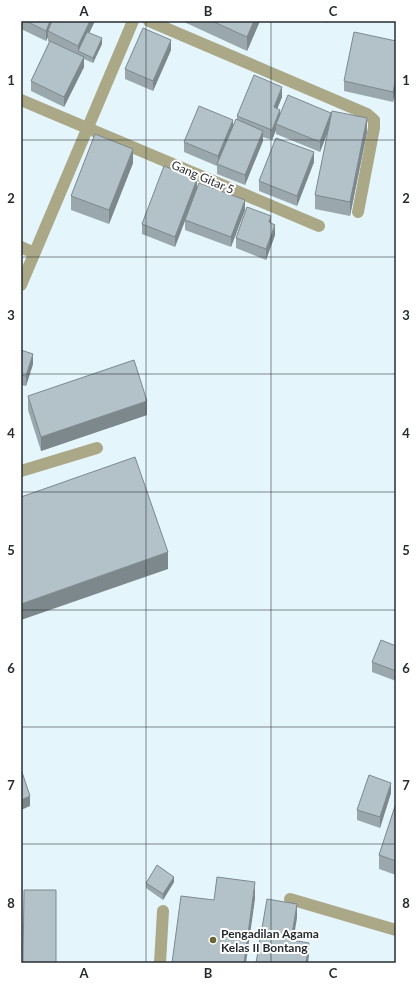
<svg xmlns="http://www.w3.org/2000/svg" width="417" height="984" font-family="Lato,sans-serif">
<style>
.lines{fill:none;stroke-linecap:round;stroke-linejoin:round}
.lane{stroke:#aaa886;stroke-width:12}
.street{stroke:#aaa886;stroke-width:12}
.wall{fill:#9aa7ad}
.shaded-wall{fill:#7d888d}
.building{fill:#b3c2c9;stroke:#7d888d}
.grid{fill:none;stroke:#262c2f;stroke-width:1;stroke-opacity:0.55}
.poi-dot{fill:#6b6733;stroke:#fff;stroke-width:1.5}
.labels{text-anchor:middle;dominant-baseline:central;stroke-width:4;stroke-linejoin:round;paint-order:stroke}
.street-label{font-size:12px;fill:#262c2f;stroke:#fff}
.poi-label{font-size:12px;font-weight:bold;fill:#262c2f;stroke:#fff;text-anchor:start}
.neatline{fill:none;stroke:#262c2f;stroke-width:1.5}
.grid-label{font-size:13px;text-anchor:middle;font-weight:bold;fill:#262c2f}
</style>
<rect width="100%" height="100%" fill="#e5f5fc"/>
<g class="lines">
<g class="lane">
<path d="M 21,471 L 97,448"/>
<path d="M 160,963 L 163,911"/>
</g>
<g class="street">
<path d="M 149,21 L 367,114 L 374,120 L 374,128 L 358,212"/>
<path d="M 21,100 L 319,226"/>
<path d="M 21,247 L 34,253"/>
<path d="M 21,285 L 133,21"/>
<path d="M 290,899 L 396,930"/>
</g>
</g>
<g class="wall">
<path d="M 21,21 L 95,21 L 89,33 L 102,44 L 93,63 L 84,59 L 84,67 L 64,107 L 31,91 L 31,81 L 49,42 L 48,41 L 48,37 L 46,41 L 21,29 Z"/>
<path d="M 184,21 L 260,21 L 247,51 L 184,22 Z"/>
<path d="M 321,21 L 328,21 L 327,23 Z"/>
<path d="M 396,41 L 396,88 L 393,102 L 344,91 L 344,81 Z"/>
<path d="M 171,50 L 153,91 L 125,79 L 125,69 Z"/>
<path d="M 282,97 L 277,109 L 280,114 L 331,117 L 367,132 L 350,216 L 315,209 L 315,195 L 329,129 L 320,152 L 276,134 L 276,130 L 272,140 L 263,137 L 263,141 L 245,185 L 217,174 L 217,166 L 184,152 L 184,142 L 233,126 L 237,120 L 237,116 Z"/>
<path d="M 314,162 L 297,206 L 259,191 L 259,181 Z"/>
<path d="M 133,163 L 109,224 L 71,210 L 71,196 Z"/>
<path d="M 197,189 L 175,247 L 142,234 L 142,224 Z"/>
<path d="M 245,210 L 231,247 L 185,230 L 185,220 Z"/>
<path d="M 275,235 L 266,260 L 236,248 L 236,238 Z"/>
<path d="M 21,350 L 33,364 L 26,386 L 21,385 Z"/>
<path d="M 28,396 L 147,415 L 41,451 L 28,410 Z"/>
<path d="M 396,646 L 396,681 L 372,672 L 372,662 Z"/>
<path d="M 391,793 L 380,828 L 357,820 L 357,810 Z"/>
<path d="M 396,803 L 396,875 L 379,869 L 379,855 Z"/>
<path d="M 174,882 L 163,900 L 146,888 L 146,883 Z"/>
</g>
<g class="shaded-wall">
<path d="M 50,21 L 55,21 L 48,31 L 48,37 L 46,41 L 46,31 Z"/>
<path d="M 90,21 L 95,21 L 80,52 L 78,51 L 78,46 Z"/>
<path d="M 254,21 L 260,21 L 247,51 L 247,37 Z"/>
<path d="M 102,38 L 102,44 L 93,63 L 93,58 Z"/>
<path d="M 171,40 L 171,50 L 153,91 L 153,81 Z"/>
<path d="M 84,57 L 84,67 L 64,107 L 64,97 Z"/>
<path d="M 396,78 L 396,88 L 393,102 L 393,92 Z"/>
<path d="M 282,87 L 282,97 L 274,117 L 274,107 Z"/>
<path d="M 280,110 L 280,120 L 276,124 L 276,130 L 272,140 L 272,130 Z"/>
<path d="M 331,113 L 331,123 L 320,152 L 320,142 Z"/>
<path d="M 367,118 L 367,132 L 350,216 L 350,202 Z"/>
<path d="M 233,120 L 233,130 L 218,164 L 218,156 Z"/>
<path d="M 263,131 L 263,141 L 245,185 L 245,175 Z"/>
<path d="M 133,149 L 133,163 L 109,224 L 109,210 Z"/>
<path d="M 314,152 L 314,162 L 297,206 L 297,196 Z"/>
<path d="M 197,179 L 197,189 L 175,247 L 175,237 Z"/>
<path d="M 245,200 L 245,210 L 231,247 L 231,237 Z"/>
<path d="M 271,216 L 271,226 L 269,222 Z"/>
<path d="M 275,225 L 275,235 L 266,260 L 266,249 Z"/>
<path d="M 33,354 L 33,364 L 26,386 L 26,376 Z"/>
<path d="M 147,401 L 147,415 L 41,451 L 41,437 Z"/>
<path d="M 168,552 L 168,569 L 21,620 L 21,604 Z"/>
<path d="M 391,783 L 391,793 L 380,828 L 380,817 Z"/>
<path d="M 30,796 L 30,806 L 21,810 L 21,800 Z"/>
<path d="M 174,877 L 174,882 L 163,900 L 163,894 Z"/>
<path d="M 255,882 L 255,899 L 246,963 L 244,963 Z"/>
<path d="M 297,904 L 297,918 L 291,954 L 291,940 Z"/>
<path d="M 309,943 L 309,956 L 308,963 L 306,963 Z"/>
</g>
<g class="building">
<path d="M 26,21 L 50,21 L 46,31 Z"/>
<path d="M 52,21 L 90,21 L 78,46 L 48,31 Z"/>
<path d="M 212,21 L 254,21 L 247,37 Z"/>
<path d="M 143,28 L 171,40 L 153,81 L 125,69 Z"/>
<path d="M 87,32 L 102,38 L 93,58 L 78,51 Z"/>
<path d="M 354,32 L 396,41 L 396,78 L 393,92 L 344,81 Z"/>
<path d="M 50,41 L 84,57 L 64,97 L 31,81 Z"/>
<path d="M 254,75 L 282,87 L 274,107 L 280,110 L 272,130 L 237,116 Z"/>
<path d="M 288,95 L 331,113 L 320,142 L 276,124 Z"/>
<path d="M 199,106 L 233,120 L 218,156 L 184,142 Z"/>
<path d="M 332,111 L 367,118 L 350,202 L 315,195 Z"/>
<path d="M 236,119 L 263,131 L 245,175 L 217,164 Z"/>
<path d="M 95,134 L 133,149 L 109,210 L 71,196 Z"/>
<path d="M 276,138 L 314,152 L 297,196 L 259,181 Z"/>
<path d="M 164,166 L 197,179 L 175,237 L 142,224 Z"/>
<path d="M 199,183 L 245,200 L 231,237 L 185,220 Z"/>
<path d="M 247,207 L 271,216 L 269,222 L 275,225 L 266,249 L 236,238 Z"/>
<path d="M 21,350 L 33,354 L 26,376 L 21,375 Z"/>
<path d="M 134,360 L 147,401 L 41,437 L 28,396 Z"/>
<path d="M 135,457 L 168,552 L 21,604 L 21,497 Z"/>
<path d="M 381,640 L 396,646 L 396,671 L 372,662 Z"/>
<path d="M 21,769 L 30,796 L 21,800 Z"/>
<path d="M 369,775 L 391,783 L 380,817 L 357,810 Z"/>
<path d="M 396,803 L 396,861 L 379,855 Z"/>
<path d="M 157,865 L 174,877 L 163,894 L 146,883 Z"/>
<path d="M 217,877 L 255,882 L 244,963 L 172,963 L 181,896 L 214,900 Z"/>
<path d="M 24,890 L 56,890 L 56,963 L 23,963 Z"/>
<path d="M 267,899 L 297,904 L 291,940 L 309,943 L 306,963 L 256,963 Z"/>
</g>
<path class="grid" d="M 146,21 L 146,963M 271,21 L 271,963M 21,140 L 396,140M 21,257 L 396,257M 21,374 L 396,374M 21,492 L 396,492M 21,610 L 396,610M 21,727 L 396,727M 21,844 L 396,844"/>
<circle class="poi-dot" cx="213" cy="940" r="4"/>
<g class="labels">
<g class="street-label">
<text transform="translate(203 177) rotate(23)">Gang Gitar 5</text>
</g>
<g class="poi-label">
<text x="221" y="933">Pengadilan Agama<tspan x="221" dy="14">Kelas II Bontang</tspan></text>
</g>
</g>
<rect width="417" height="984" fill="none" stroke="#ffffff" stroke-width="44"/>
<rect x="22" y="22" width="373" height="940" class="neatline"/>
<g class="grid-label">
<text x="84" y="16">A</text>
<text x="208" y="16">B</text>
<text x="333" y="16">C</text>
<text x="11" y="85">1</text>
<text x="406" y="85">1</text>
<text x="11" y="203">2</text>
<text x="406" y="203">2</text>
<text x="11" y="320">3</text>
<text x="406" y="320">3</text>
<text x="11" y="438">4</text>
<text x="406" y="438">4</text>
<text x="11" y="555">5</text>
<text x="406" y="555">5</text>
<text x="11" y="673">6</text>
<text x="406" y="673">6</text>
<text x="11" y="790">7</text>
<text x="406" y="790">7</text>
<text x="11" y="908">8</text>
<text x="406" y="908">8</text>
<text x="84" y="978">A</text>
<text x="208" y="978">B</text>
<text x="333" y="978">C</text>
</g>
</svg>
